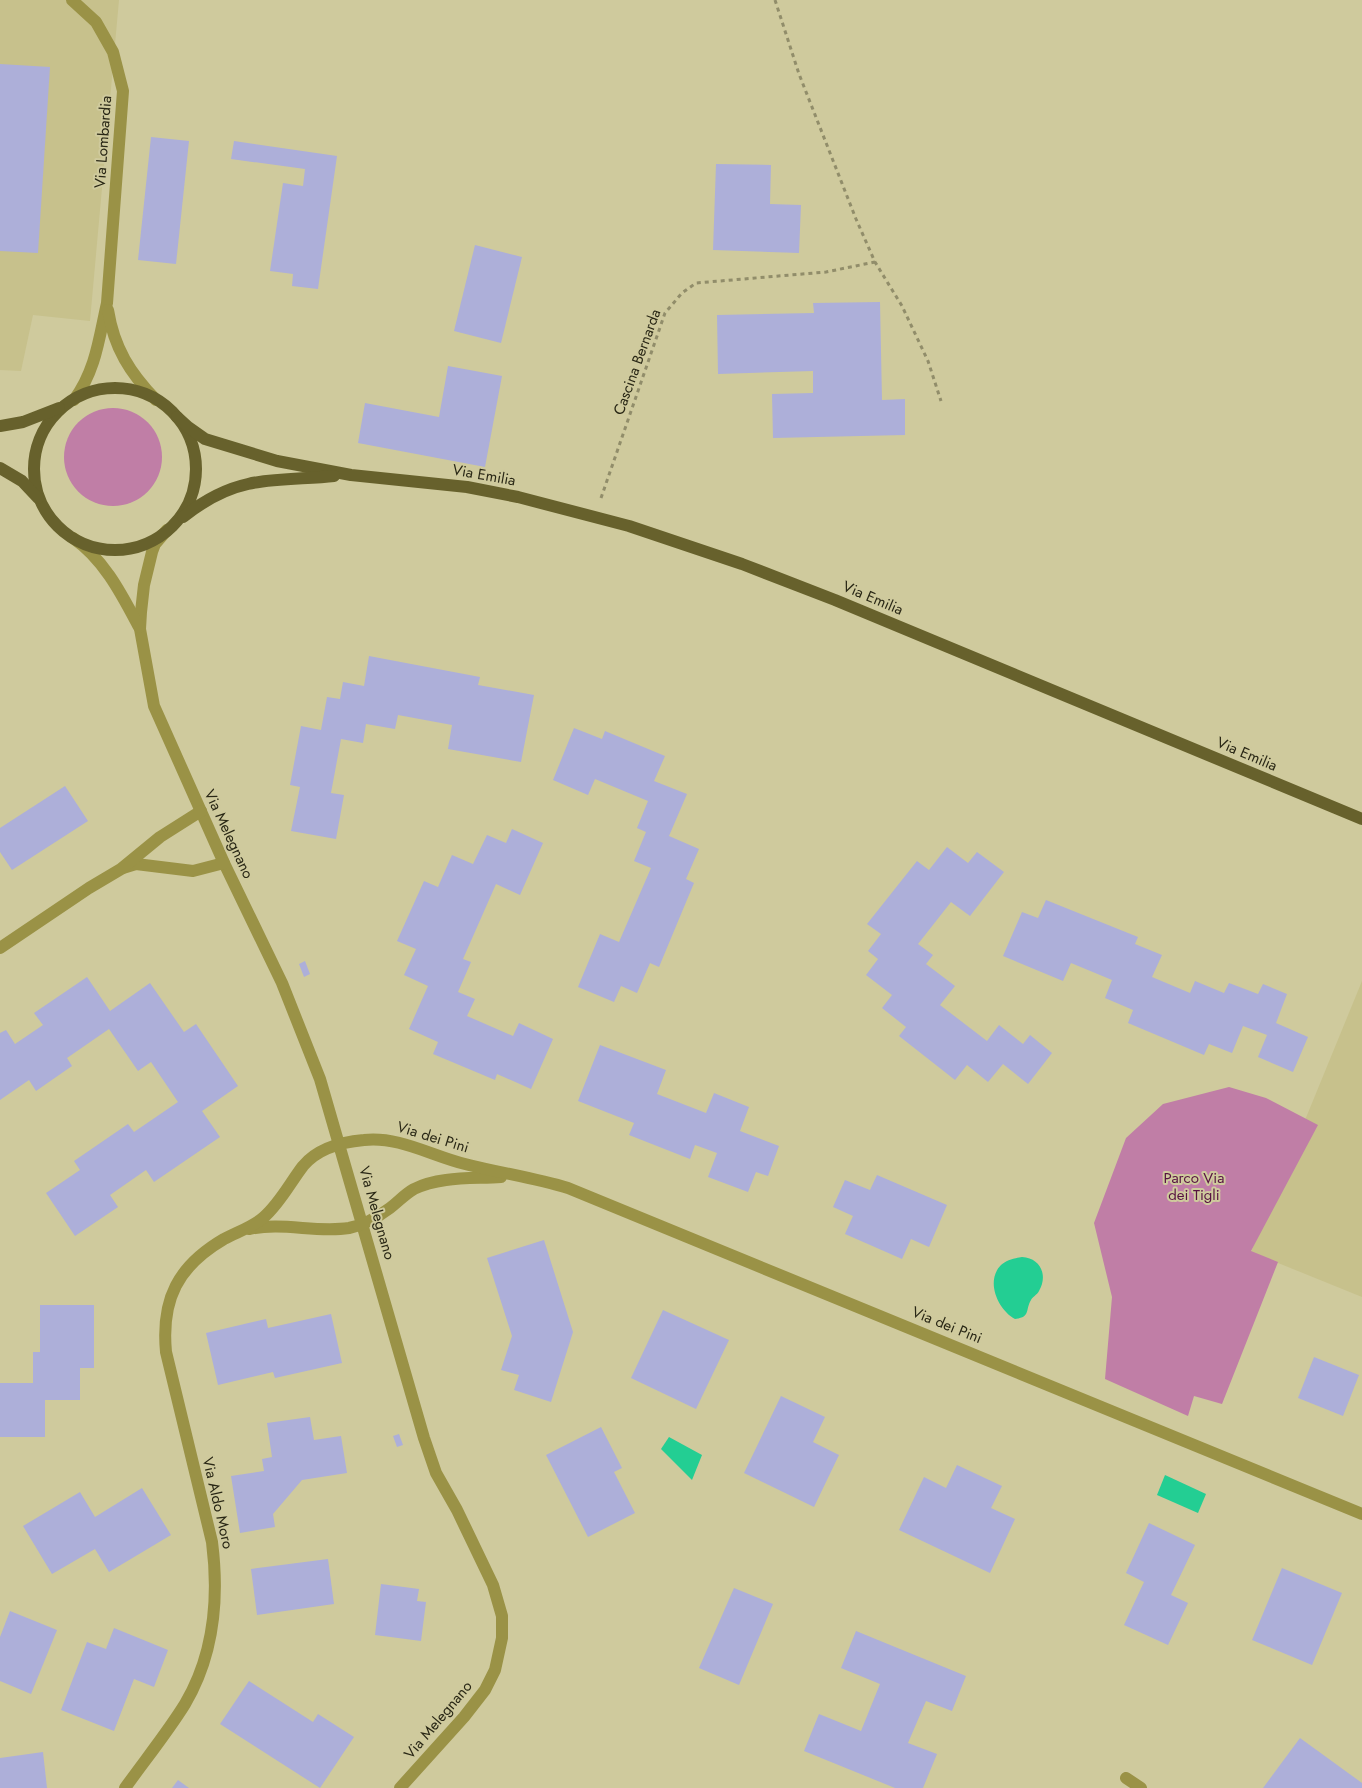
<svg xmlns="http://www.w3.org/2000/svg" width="1362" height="1788" font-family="Jost,sans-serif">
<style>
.built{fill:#c7c18c}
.green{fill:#c07ea6}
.water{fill:#23ce93}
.building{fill:#adafd9}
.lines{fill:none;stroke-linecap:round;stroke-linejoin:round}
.path{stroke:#918d6a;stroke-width:3;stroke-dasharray:4 4;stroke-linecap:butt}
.minor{stroke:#9a9246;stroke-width:12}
.major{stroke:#67612c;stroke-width:12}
.labels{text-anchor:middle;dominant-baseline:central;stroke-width:4;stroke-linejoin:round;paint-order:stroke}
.street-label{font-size:15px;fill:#292715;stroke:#cfca9d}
.park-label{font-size:15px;fill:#561241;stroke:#cfca9d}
</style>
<rect width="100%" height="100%" fill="#cfca9d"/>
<g class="built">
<path d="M 0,0 L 119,0 L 90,321 L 33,315 L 21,371 L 0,370 Z"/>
<path d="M 1362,981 L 1362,1297 L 1251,1252 Z"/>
</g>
<g class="green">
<circle cx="113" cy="457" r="49"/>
<path d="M 1229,1087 L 1266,1098 L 1318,1125 L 1251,1251 L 1278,1262 L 1222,1404 L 1194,1396 L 1188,1416 L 1105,1379 L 1112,1297 L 1094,1223 L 1126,1138 L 1163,1104 Z"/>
</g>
<g class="water">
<path d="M 1022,1257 C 1041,1258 1048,1276 1039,1291 C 1037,1295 1032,1297 1031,1300 C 1025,1310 1031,1317 1015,1319 C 998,1310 985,1281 1001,1265 C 1006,1260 1015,1258 1022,1257 Z"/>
<path d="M 669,1437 L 702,1455 L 692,1480 L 661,1449 Z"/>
<path d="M 1165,1475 L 1206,1494 L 1198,1513 L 1157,1495 Z"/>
</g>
<g class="building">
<path d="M 0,64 L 50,67 L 38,253 L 0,251 Z"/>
<path d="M 151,137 L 189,141 L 176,264 L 138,260 Z"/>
<path d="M 234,141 L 337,156 L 318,289 L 292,286 L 293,274 L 270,271 L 283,183 L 303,186 L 305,169 L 231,159 Z"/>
<path d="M 716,164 L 771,165 L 770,204 L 801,205 L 799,253 L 713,250 Z"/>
<path d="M 475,245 L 522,257 L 501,343 L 454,331 Z"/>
<path d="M 880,302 L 882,400 L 905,399 L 905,435 L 773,438 L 772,394 L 813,393 L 813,371 L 718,374 L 717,315 L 814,313 L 813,303 Z"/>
<path d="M 448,366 L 502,376 L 485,467 L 358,443 L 365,403 L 439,417 Z"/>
<path d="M 369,656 L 480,677 L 478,685 L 534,695 L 521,762 L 448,749 L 452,725 L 398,715 L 395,729 L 366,724 L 363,743 L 341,739 L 331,793 L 344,795 L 336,839 L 291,831 L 300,787 L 290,785 L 301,726 L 321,730 L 327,697 L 340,699 L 343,682 L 364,686 Z"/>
<path d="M 574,728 L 602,739 L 605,731 L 665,756 L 654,781 L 687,794 L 669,836 L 699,849 L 686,879 L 694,883 L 659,967 L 650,963 L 637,993 L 621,986 L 614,1002 L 578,987 L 600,934 L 619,942 L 651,868 L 634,861 L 646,832 L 637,828 L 648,801 L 595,779 L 588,795 L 553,780 Z"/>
<path d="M 65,786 L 88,821 L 12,870 L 0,852 L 0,828 Z"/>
<path d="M 512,829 L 543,843 L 520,895 L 496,884 L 463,959 L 471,962 L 458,992 L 475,999 L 467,1016 L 513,1036 L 519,1023 L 553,1039 L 531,1089 L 497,1074 L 495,1080 L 433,1054 L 438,1042 L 409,1029 L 428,986 L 404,975 L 416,949 L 397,941 L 424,881 L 438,887 L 452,855 L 473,864 L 487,835 L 506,843 Z"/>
<path d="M 947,847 L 968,863 L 977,852 L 1004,872 L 970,916 L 951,902 L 918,944 L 933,955 L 926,964 L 955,986 L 940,1005 L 987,1041 L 999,1025 L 1023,1044 L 1030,1035 L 1052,1053 L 1028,1084 L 1003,1064 L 988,1082 L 967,1065 L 955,1080 L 899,1036 L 906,1027 L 882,1008 L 892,995 L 866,975 L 878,959 L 868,951 L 881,934 L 867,924 L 917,861 L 929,870 Z"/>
<path d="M 1046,900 L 1138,937 L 1135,944 L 1162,955 L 1152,977 L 1190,993 L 1195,981 L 1224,993 L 1229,983 L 1258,994 L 1263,984 L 1287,994 L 1276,1023 L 1308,1037 L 1293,1072 L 1258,1057 L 1267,1035 L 1243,1026 L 1232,1053 L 1209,1044 L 1204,1055 L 1128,1023 L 1133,1010 L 1105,998 L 1112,980 L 1071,963 L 1063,981 L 1003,956 L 1022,912 L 1038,918 Z"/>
<path d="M 305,961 L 310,974 L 304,977 L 299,964 Z"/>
<path d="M 87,977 L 110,1011 L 150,983 L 184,1032 L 196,1024 L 238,1086 L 202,1111 L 220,1137 L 154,1182 L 146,1170 L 110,1195 L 118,1207 L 75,1236 L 46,1193 L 80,1170 L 74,1161 L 128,1124 L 134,1132 L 178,1102 L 151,1062 L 138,1071 L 109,1029 L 67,1058 L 72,1066 L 36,1091 L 29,1080 L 0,1100 L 0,1033 L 6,1030 L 15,1044 L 43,1025 L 34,1013 Z"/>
<path d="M 600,1045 L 666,1070 L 657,1094 L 706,1113 L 714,1093 L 749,1107 L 740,1131 L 779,1146 L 768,1176 L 756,1172 L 748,1192 L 708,1177 L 717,1153 L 695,1145 L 690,1159 L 629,1135 L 634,1123 L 578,1101 Z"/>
<path d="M 877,1175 L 947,1205 L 929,1247 L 911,1239 L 902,1259 L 845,1234 L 853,1216 L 833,1207 L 845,1180 L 870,1190 Z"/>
<path d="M 544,1240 L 573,1332 L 551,1402 L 514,1390 L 519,1375 L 501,1370 L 512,1336 L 487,1258 Z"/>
<path d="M 40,1305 L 94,1305 L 94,1368 L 80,1368 L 80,1400 L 45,1400 L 45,1437 L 0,1437 L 0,1383 L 33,1383 L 33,1352 L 40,1352 Z"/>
<path d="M 663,1310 L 729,1340 L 696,1409 L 631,1378 Z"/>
<path d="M 331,1314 L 342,1363 L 275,1378 L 273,1372 L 218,1385 L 206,1333 L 266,1319 L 268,1328 Z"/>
<path d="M 1314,1357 L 1359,1375 L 1343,1416 L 1298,1398 Z"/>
<path d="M 781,1396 L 825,1417 L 813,1442 L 839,1455 L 814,1507 L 744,1473 Z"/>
<path d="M 310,1417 L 314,1440 L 341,1436 L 347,1473 L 302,1480 L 273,1514 L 275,1527 L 240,1533 L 231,1476 L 264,1471 L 262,1459 L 272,1457 L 267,1423 Z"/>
<path d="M 601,1427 L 622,1468 L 614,1472 L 635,1513 L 588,1537 L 546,1455 Z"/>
<path d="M 399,1434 L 403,1445 L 397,1447 L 393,1436 Z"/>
<path d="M 957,1465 L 1002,1486 L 991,1508 L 1015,1519 L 990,1573 L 899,1530 L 924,1477 L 946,1488 Z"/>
<path d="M 142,1488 L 171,1535 L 109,1572 L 95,1549 L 52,1574 L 23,1526 L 80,1492 L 95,1517 Z"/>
<path d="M 1149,1523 L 1195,1545 L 1171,1595 L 1188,1603 L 1168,1645 L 1124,1625 L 1144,1582 L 1126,1573 Z"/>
<path d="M 328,1559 L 334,1604 L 257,1615 L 251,1569 Z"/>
<path d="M 1282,1568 L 1342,1593 L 1312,1665 L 1252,1640 Z"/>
<path d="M 381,1584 L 419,1589 L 417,1601 L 426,1602 L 421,1641 L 375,1635 Z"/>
<path d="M 734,1588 L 773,1604 L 739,1685 L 699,1668 Z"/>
<path d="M 10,1611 L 57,1630 L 31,1694 L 0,1681 L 0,1637 Z"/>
<path d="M 114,1628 L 168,1650 L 154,1687 L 134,1679 L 114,1731 L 61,1710 L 87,1642 L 106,1649 Z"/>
<path d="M 856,1631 L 966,1676 L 952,1711 L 926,1701 L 908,1743 L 937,1754 L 923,1788 L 895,1788 L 804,1751 L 819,1714 L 861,1731 L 880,1684 L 841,1668 Z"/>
<path d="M 249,1681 L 313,1722 L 318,1714 L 354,1737 L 320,1788 L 220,1724 Z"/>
<path d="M 1300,1738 L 1362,1783 L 1362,1788 L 1263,1788 Z"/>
<path d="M 43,1752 L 47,1788 L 0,1788 L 0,1758 Z"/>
<path d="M 178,1780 L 189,1788 L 172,1788 Z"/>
</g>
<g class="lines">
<g class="path">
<path d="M 775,0 L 799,74 L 856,219 L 875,262 L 902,306 L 928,361 L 941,401"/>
<path d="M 601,498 L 665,313 L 682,293 L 696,283 L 826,272 L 875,262"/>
</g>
<g class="minor">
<path d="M 72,0 L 96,22 L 113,52 L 123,91 L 107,303 C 99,338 96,370 74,400"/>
<path d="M 108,310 C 114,348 130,373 156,400"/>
<path d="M 167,530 L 155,544 L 152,552 L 144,585 L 141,612 L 140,629 L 154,706 L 224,863 L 282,983 L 320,1079 L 424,1438 L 436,1473 L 457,1510 L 493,1585 L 502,1616 L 502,1638 L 495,1670 L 485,1690 L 464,1717 L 400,1788"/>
<path d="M 73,538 C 104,559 122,595 139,627"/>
<path d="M 123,868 L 136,864 L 193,871 L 224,863"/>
<path d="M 0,948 L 89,888 L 121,869 L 160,837 L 201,811"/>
<path d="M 249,1229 C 283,1222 316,1233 349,1228 C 364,1225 378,1217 390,1208 C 398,1202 405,1194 414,1189 C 440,1176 473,1179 501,1177"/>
<path d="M 1126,1778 L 1141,1788"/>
<path d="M 125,1788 C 145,1760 167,1733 185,1704 C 214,1655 219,1597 212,1542 L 166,1352 C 161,1299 178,1266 224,1239 C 237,1232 253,1227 264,1217 C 280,1203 290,1183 303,1166 C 317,1149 342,1142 364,1140 C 399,1136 432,1156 465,1164 C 500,1173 535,1178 568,1188 L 1362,1514"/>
</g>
<g class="major">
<circle cx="115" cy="469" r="81"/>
<path d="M 177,417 L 188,427 L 205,439 L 277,461 L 351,475 L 467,487 L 518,497 L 629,526 L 742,564 L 835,600 L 1362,819"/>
<path d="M 0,426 L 23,422 L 59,408"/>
<path d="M 0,468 L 22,481 L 38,498"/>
<path d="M 183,517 C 202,502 225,489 248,484 C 273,478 308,479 334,476"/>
</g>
</g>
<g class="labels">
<g class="street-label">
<text transform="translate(103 142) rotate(-86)">Via Lombardia</text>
<text transform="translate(637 362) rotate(-70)">Cascina Bernarda</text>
<text transform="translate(484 475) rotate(10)">Via Emilia</text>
<text transform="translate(873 598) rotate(23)">Via Emilia</text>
<text transform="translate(1247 754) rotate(23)">Via Emilia</text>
<text transform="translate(229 834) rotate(65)">Via Melegnano</text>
<text transform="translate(433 1137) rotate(17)">Via dei Pini</text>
<text transform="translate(377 1213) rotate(74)">Via Melegnano</text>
<text transform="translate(947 1325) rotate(22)">Via dei Pini</text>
<text transform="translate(218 1503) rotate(77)">Via Aldo Moro</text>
<text transform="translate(438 1720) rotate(-50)">Via Melegnano</text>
</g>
<g class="park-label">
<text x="1194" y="1178">Parco Via<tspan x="1194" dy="17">dei Tigli</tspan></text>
</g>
</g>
</svg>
